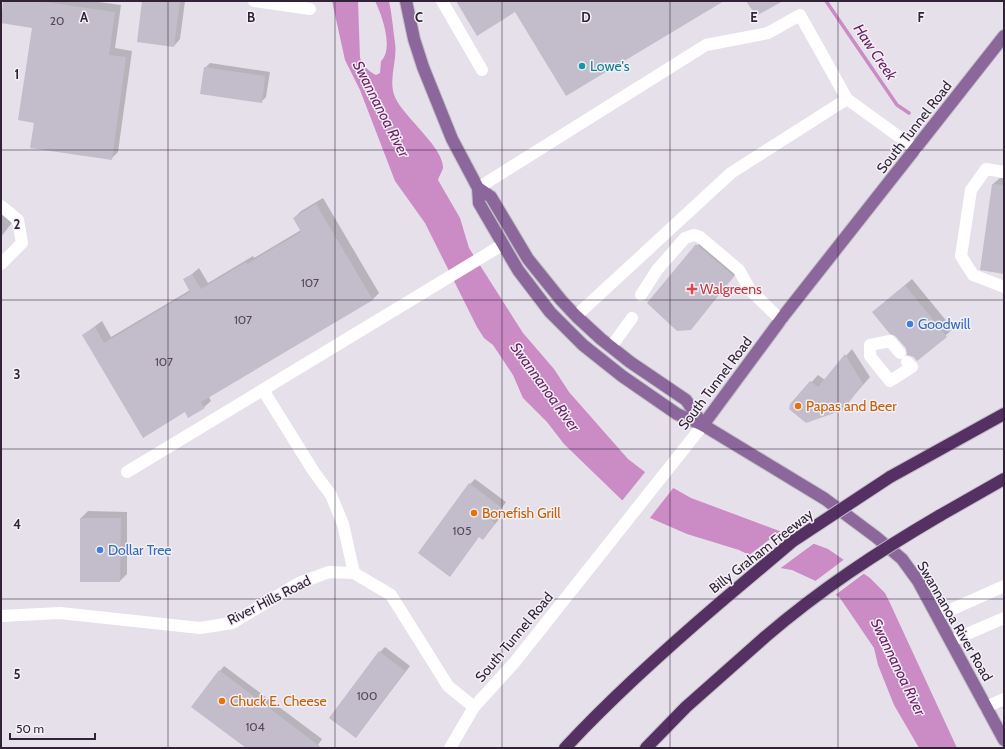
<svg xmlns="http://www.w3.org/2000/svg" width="1005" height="749" font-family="Cabin,sans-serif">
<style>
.water{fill:#cb8bc5}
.pier{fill:#e5e0ea}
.shadow{fill:#0003}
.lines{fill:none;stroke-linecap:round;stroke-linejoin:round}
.stream{stroke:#cb8bc5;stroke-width:3.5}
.building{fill:#c3bcca}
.major-casing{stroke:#c1bdc3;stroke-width:14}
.highway-casing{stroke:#c1bdc3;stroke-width:14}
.minor{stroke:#fff;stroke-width:12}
.major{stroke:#8b679c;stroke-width:12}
.highway{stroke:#553062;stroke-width:12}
.highway-bridge-casing{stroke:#c1bdc3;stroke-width:14;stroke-linecap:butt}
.highway-bridge{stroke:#553062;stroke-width:12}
.grid{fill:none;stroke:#312238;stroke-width:1;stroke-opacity:0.55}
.culture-dot{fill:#0f9aa8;stroke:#f3f0f6;stroke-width:1.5}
.health-dot{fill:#e0444e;stroke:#f3f0f6;stroke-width:1.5}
.shop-dot{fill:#3f7fe0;stroke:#f3f0f6;stroke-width:1.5}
.food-dot{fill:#e8710a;stroke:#f3f0f6;stroke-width:1.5}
.labels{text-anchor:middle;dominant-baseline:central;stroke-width:3;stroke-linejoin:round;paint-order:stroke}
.number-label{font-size:12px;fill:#56485c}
.culture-label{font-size:14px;fill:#0d838f;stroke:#f3f0f6;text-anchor:start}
.street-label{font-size:14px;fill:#312238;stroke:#f3f0f6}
.health-label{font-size:14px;fill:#be3a42;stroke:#f3f0f6;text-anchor:start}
.shop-label{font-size:14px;fill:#366cbe;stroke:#f3f0f6;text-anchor:start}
.food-label{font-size:14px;fill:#c56008;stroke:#f3f0f6;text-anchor:start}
.water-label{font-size:15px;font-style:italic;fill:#6f2167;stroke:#f3f0f6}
.grid-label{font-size:13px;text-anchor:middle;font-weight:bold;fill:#312238;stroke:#f3f0f6;stroke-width:3;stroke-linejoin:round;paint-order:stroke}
</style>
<rect width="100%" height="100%" fill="#e5e0ea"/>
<path class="water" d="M 332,1 L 358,1 L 360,58 C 363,65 369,72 376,75 L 380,73 L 381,61 C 394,49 382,15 375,1 L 389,1 C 392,15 393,29 395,43 C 398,62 386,83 397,101 C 407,119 444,149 443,168 C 442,172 439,176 438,180 L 460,218 L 469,248 L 523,333 L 554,369 L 569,392 L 628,459 L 645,472 L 691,498 L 828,549 L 870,578 L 885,593 L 889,601 L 957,748 L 919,748 L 894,705 L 878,665 L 874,648 L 840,598 L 820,583 L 792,570 L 774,567 L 739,550 L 687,534 L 648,517 L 626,504 L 564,444 L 547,422 L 523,398 L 513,375 L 493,345 L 484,338 L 477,327 L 425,223 L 395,181 L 360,90 L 345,60 Z"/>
<g class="pier">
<path d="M 646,471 L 674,487 L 649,519 L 621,502 Z"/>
<path d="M 783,529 L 816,542 L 778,570 L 748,556 Z"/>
<path d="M 846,558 L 866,572 L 834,596 L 814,582 Z"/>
</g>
<g class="shadow">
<path d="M 4,1 L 91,1 L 121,5 L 115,48 L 132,51 L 118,152 L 111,159 L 35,122 L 33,27 Z"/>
<path d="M 143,1 L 185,1 L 180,39 L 174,46 Z"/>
<path d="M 210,63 L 270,72 L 266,97 L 261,102 L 205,68 Z"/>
<path d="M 1000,178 L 1004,178 L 1004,272 L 993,184 Z"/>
<path d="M 323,198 L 379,293 L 373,299 L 209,397 L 211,401 L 204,407 L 185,411 L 83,335 L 102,321 L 111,337 L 190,290 L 185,280 L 199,268 L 208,283 L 253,256 L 254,258 L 301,230 L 294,218 L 301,211 Z"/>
<path d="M 1,210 L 14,220 L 1,237 Z"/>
<path d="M 704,238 L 740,269 L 690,329 L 649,303 Z"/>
<path d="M 912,279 L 953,329 L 917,360 L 874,312 Z"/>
<path d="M 852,349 L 870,377 L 842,409 L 791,405 L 818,375 L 825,380 Z"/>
<path d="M 475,479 L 506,502 L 496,516 L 500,518 L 483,539 L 470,484 Z"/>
<path d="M 88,511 L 127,512 L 127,574 L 120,581 L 81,581 L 81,518 Z"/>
<path d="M 385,647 L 410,666 L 356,737 L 380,652 Z"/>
<path d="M 224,666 L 322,739 L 316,748 L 247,748 L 220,671 Z"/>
</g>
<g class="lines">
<path class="stream" d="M 826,1 L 897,105 L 909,113"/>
</g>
<g class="building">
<path d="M 3,1 L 39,1 L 115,12 L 109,55 L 126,57 L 112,160 L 30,148 L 34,123 L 18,120 L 32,28 L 1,23 Z"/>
<path d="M 142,1 L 180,1 L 174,47 L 137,42 Z"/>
<path d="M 456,1 L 724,1 L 566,96 L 515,12 L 477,36 Z"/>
<path d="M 746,1 L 783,1 L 756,16 Z"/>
<path d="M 204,67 L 265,76 L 262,103 L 200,94 Z"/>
<path d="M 992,184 L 1004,185 L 1004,274 L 980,270 Z"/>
<path d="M 316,204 L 373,300 L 201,402 L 205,408 L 188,418 L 185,412 L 143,438 L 82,335 L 95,327 L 104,343 L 190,292 L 183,279 L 192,274 L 201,289 L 246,262 L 247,264 L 301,232 L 293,218 Z"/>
<path d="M 696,244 L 734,276 L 691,330 L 677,331 L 647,303 Z"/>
<path d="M 905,285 L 947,337 L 917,361 L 914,357 L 907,355 L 906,348 L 896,336 L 890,334 L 872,312 Z"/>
<path d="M 845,354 L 863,384 L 843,410 L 806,423 L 789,409 L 790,404 L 810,381 L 818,387 Z"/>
<path d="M 469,483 L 502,508 L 492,521 L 495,523 L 483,540 L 479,537 L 450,577 L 418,553 Z"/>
<path d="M 80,518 L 121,518 L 120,582 L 80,582 Z"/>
<path d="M 379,651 L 405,671 L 356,738 L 329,718 Z"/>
<path d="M 219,670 L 322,748 L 246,748 L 191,707 Z"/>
</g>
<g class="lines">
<defs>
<g id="major">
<path d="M 406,1 L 414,39 L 423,67 L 452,139 L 478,188 L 491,197 L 528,259 L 561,300 L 576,316 L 601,339 L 630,362 L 686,400 L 703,425"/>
<path d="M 478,188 L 479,203 L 518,270 L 550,312 L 583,345 L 622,376 L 677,414 L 703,425 L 825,499 L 876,537 L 902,559 L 918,581 L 1004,740"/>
<path d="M 703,425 L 785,314 L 1004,36"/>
</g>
<g id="highway">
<path d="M 890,477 L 1004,414"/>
<path d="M 939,516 L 1004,479"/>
<path d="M 565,748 C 614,695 668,647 723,600"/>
<path d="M 646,748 L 686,707 L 765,637"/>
</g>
</defs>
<use href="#major" class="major-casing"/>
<use href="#highway" class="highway-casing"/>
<g class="minor">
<path d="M 254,1 L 310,9"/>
<path d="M 442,1 L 482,70"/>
<path d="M 1004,172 L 986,169 L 971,190 L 961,256 L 973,275 L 1004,287"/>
<path d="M 478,188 L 706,45 L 768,33 L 800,15 L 847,99 L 916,149"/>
<path d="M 1,206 L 18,220 L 22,243 L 1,264"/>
<path d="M 641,295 L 657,270 L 685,238 L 694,235 L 700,237 L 739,270 L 750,290 L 781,320"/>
<path d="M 576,316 L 731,173 L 847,99"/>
<path d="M 611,347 L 632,318"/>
<path d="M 900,353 L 890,341 L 870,345 L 870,356 L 890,381 L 912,367 L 907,362"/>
<path d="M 263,390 L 314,472 L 331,495 L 343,524 L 354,573"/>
<path d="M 127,472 L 502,245"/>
<path d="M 1,616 L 60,613 L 200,628 L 232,623 L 299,583 L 329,572 L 354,573 L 391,595 L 448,686 L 474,707"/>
<path d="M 937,616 L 1004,586"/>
<path d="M 951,641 L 1004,618"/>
<path d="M 986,707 L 1004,699"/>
<path d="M 450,748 L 474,707 L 514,663 L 703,425"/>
</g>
<use href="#major" class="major"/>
<use href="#highway" class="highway"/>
<defs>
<g id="highway-bridge">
<path d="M 723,600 L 793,541 L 890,477"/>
<path d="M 765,637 C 821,589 876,553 939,516"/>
</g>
</defs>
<use href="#highway-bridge" class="highway-bridge-casing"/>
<use href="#highway-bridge" class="highway-bridge"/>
</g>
<path class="grid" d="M 168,1 L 168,748M 335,1 L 335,748M 502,1 L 502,748M 670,1 L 670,748M 838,1 L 838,748M 1,150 L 1004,150M 1,300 L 1004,300M 1,449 L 1004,449M 1,599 L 1004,599"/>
<circle class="culture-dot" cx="582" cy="66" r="4"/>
<path class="health-dot" d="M690 283h4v4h4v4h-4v4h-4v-4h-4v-4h4z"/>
<g class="shop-dot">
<circle cx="910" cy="324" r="4"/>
<circle cx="100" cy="550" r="4"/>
</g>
<g class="food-dot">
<circle cx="798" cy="406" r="4"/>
<circle cx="474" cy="513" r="4"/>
<circle cx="222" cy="701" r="4"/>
</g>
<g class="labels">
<g class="number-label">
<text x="57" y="20">20</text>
<text x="310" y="282">107</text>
<text x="243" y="319">107</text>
<text x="164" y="361">107</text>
<text x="462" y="530">105</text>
<text x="367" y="695">100</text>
<text x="255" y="726">104</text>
</g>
<g class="culture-label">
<text x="590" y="66">Lowe's</text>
</g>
<g class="street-label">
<text transform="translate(914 127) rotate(-52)">South Tunnel Road</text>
<text transform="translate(715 383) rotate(-53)">South Tunnel Road</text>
<text transform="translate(761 551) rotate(-38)">Billy Graham Freeway</text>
<text transform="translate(269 600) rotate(-27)">River Hills Road</text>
<text transform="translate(955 621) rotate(60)">Swannanoa River Road</text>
<text transform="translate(514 637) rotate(-50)">South Tunnel Road</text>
</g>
<g class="health-label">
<text x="700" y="289">Walgreens</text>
</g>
<g class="shop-label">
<text x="918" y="324">Goodwill</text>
<text x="108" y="550">Dollar Tree</text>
</g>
<g class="food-label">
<text x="806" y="406">Papas and Beer</text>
<text x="482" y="513">Bonefish Grill</text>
<text x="230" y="701">Chuck E. Cheese</text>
</g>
<g class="water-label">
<text transform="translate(875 52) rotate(56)">Haw Creek</text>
<text transform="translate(381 109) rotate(63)">Swannanoa River</text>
<text transform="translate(545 387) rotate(54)">Swannanoa River</text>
<text transform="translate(898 667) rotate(64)">Swannanoa River</text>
</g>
</g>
<g class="grid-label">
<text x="84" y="22">A</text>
<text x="251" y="22">B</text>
<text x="419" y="22">C</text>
<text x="586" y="22">D</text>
<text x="754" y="22">E</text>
<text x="921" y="22">F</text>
<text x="17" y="79">1</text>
<text x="17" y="229">2</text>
<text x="17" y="379">3</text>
<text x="17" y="529">4</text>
<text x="17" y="679">5</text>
</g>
<rect width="1005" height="749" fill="none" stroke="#312238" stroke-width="4"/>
<path d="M10 733v6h85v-6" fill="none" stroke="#312238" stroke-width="2"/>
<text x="16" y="733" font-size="12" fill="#312238" stroke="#f3f0f6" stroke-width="3" paint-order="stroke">50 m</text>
</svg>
